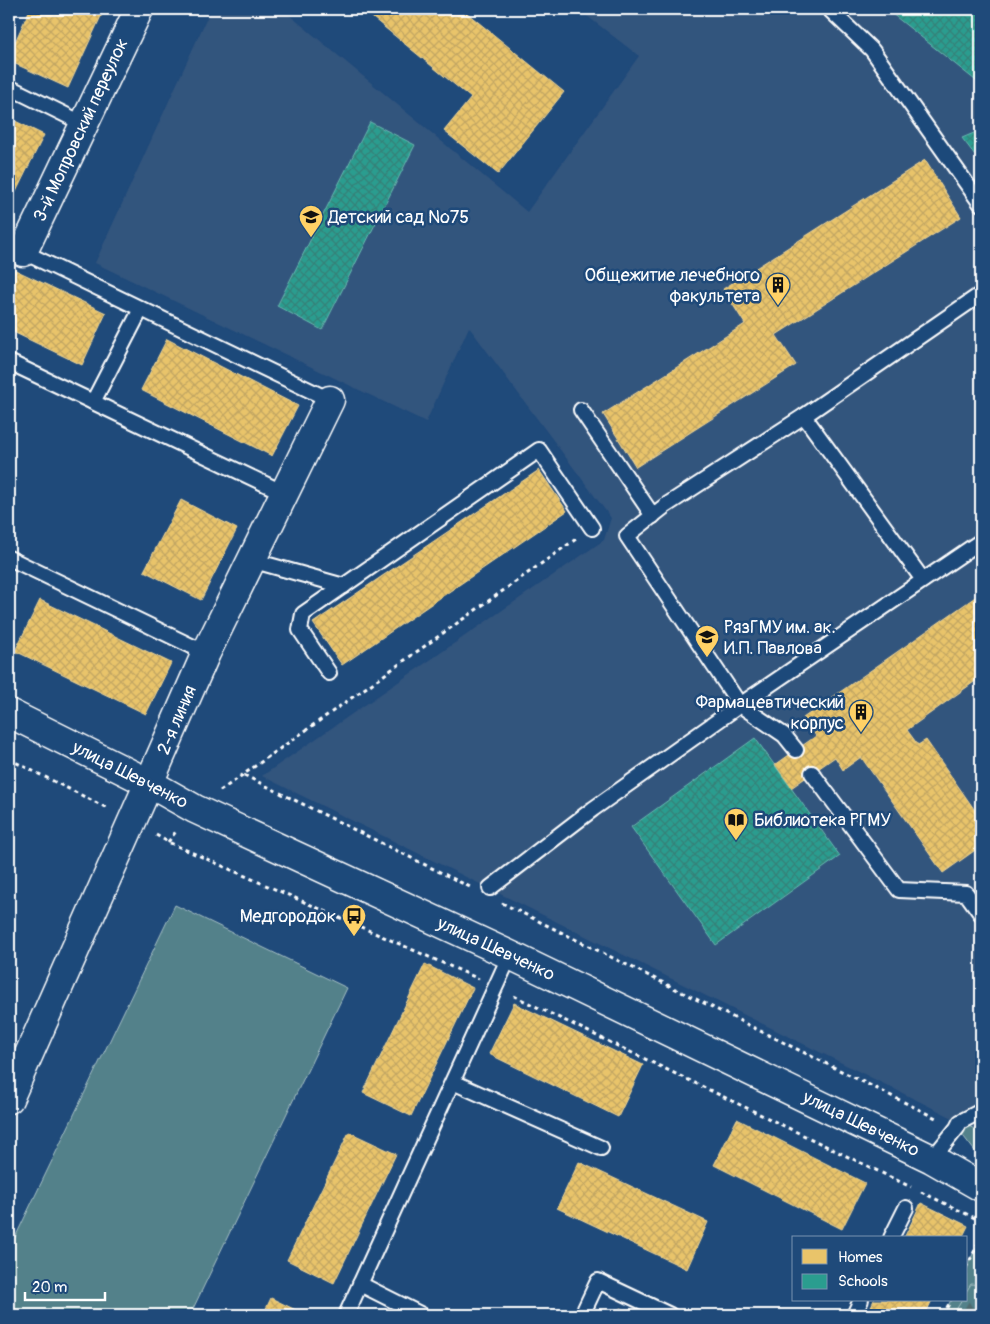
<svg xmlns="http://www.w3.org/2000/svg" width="990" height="1324" font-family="Pangolin,sans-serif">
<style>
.built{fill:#33547d}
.grass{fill:#52818a;stroke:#a8c0c4}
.forest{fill:url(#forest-firs);stroke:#a8c0c4}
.homes{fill:url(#homes-cross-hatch);stroke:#f0d697}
.schools{fill:url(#schools-cross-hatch);stroke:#6abab1}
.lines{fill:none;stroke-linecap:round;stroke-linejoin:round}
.service-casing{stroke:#fff;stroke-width:18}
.minor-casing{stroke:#fff;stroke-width:31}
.tertiary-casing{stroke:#fff;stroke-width:31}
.path{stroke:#fff;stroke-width:3;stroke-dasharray:4 4;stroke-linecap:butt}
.service{stroke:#1f4a7a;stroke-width:14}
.minor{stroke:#1f4a7a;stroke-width:28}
.tertiary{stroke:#1f4a7a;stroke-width:28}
.labels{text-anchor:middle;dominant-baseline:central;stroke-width:5;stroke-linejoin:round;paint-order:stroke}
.street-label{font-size:18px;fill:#fff;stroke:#1f4a7a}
.poi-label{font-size:18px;fill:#fff;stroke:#1f4a7a;text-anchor:start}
</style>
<defs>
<pattern id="forest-firs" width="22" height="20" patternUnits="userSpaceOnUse" patternTransform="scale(1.25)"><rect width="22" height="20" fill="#52818a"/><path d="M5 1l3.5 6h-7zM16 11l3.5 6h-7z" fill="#4f696e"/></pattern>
<pattern id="homes-cross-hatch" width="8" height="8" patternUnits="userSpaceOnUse" patternTransform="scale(1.25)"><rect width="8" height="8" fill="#e9c46a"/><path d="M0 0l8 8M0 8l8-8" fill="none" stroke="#c2a662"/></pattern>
<pattern id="schools-cross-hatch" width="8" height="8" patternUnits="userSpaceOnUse" patternTransform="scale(1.25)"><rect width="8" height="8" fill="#2a9d8f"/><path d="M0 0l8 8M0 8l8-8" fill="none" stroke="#368178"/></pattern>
</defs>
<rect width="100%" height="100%" fill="#1f4a7a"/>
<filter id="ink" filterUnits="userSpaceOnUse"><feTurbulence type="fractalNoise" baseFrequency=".02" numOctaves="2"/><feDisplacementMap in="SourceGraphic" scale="10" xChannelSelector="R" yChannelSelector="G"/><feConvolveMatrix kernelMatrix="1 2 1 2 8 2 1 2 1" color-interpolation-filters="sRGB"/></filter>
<g filter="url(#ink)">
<path class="built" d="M 211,9 L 282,9 L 527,212 L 639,56 L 578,9 L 981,9 L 981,1132 L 262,776 L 604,540 L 611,518 L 469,327 L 426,422 L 95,263 Z"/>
<g class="grass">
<path d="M 175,905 L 347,988 L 190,1315 L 9,1315 L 9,1250 Z"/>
<path d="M 960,1122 L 981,1132 L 981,1159 L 957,1128 Z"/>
<path d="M 981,1238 L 981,1315 L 943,1315 L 951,1300 L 966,1300 L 966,1268 Z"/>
</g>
<path class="forest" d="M 971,1284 L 981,1285 L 981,1315 L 953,1315 L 962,1300 L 966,1300 L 966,1292 Z"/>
<g class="homes">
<path d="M 30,9 L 90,9 L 102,14 L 68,88 L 9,61 L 9,55 Z"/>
<path d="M 362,9 L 462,9 L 564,92 L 498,174 L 444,131 L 471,98 Z"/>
<path d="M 9,118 L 44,135 L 9,206 Z"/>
<path d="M 925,160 L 961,217 L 776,335 L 796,365 L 636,467 L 603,414 L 745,324 L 723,289 Z"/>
<path d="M 9,267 L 106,313 L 82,365 L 9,330 Z"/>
<path d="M 167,339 L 298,406 L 272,456 L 141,390 Z"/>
<path d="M 539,470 L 567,511 L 342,665 L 313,623 Z"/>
<path d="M 181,500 L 237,529 L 201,600 L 144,571 Z"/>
<path d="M 981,593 L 981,677 L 907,730 L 918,745 L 926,740 L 981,819 L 981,846 L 943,873 L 861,757 L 843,770 L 835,757 L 791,788 L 775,765 L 816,736 L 803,718 Z"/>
<path d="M 40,600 L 171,663 L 146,714 L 15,651 Z"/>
<path d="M 425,964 L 473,988 L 411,1116 L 363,1093 Z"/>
<path d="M 514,1003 L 643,1065 L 618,1117 L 489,1054 Z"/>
<path d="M 737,1119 L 865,1183 L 842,1229 L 714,1165 Z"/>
<path d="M 349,1132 L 396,1154 L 334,1283 L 287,1260 Z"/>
<path d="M 579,1162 L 708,1222 L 687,1269 L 557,1208 Z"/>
<path d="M 921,1203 L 968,1226 L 962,1238 L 904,1238 Z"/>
<path d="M 271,1298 L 306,1315 L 263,1315 Z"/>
<path d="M 874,1300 L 932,1300 L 925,1315 L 867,1315 Z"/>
<path d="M 620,1308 L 635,1315 L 616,1315 Z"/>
</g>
<g class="schools">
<path d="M 886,9 L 981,9 L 980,84 Z"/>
<path d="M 370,122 L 415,145 L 322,330 L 277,306 Z"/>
<path d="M 981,130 L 981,163 L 962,138 Z"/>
<path d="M 755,738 L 840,856 L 716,945 L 631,827 Z"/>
</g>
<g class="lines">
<defs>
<g id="service">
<path d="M 829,9 L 872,50 L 981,204"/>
<path d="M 9,87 L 84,124"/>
<path d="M 9,245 L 330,400"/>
<path d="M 981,294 L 804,416 L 665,506 L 627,536 L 740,705 L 981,541"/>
<path d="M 9,362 L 284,493"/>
<path d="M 93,402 L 141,309"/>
<path d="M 581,410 L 653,516"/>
<path d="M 804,416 L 923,580"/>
<path d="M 9,558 L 206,653"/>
<path d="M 251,560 L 344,586"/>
<path d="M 329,673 L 300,630 L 303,614 L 539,450 L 592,528"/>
<path d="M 812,773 L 899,890 L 966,893 L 981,914"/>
<path d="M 490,888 L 593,809 L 740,705 L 784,735 L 796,750"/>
<path d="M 453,1082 L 601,1148"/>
<path d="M 932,1159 L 957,1128 L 960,1122 L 981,1111"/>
<path d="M 891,1238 L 906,1208"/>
<path d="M 360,1284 L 422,1315"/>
<path d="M 346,1315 L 510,955"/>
<path d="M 582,1315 L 598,1281 L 670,1315"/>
<path d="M 854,1315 L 861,1300"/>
</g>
<g id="minor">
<path d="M 23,252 L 139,9"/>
<path d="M 149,783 L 206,653 L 330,400"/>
</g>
<g id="tertiary">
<path d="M 9,713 L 149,783 L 195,809 L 510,955 L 932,1159 L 981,1187"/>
<path d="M 9,1099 L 149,783"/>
</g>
</defs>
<use href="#service" class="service-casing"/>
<use href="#minor" class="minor-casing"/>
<use href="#tertiary" class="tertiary-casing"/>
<g class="path">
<path d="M 9,759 L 109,809"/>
<path d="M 244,775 L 470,887"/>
<path d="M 220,791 L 576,539"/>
<path d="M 156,835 L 168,842 L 479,979"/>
<path d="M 168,842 L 177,830"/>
<path d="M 502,903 L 938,1119"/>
<path d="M 514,996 L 911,1187"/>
<path d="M 921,1192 L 981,1221"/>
<path d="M 966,1268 L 981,1238"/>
<path d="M 943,1315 L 951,1300"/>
</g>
<use href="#service" class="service"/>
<use href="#minor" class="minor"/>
<use href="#tertiary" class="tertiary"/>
</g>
</g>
<defs>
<symbol id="school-pin" viewBox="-11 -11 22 30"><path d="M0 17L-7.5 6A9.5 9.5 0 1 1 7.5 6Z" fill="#ffd166" stroke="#1f4a7a"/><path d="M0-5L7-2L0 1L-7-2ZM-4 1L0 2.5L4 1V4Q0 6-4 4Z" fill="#111"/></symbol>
<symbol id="building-pin" viewBox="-11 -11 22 30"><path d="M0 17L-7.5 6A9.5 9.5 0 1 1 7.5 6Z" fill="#ffd166" stroke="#1f4a7a"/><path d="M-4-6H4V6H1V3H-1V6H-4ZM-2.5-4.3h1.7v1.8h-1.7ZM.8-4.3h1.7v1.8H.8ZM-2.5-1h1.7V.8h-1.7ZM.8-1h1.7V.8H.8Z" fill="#111"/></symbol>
<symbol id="university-pin" viewBox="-11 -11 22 30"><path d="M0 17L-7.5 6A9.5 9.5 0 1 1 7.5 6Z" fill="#ffd166" stroke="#1f4a7a"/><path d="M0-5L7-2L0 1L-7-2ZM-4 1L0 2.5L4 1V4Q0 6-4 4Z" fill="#111"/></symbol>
<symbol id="library-pin" viewBox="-11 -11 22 30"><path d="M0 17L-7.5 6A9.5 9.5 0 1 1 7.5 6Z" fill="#ffd166" stroke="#1f4a7a"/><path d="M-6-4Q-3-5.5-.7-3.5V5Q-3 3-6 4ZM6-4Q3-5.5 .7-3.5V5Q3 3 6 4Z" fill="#111"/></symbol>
<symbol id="bus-pin" viewBox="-11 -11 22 30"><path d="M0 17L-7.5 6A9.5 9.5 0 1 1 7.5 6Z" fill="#ffd166" stroke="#1f4a7a"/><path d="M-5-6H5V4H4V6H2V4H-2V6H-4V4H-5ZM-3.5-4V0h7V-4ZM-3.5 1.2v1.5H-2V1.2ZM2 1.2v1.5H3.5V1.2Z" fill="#111"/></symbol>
</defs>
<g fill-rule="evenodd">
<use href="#school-pin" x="297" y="203" width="28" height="38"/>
<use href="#building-pin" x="764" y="271" width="28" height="38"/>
<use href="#university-pin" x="693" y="623" width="28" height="38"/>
<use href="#building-pin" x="847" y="698" width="28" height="38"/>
<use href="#library-pin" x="722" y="806" width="28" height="38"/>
<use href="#bus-pin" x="340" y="902" width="28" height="38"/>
</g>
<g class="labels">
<g class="street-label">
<text transform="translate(81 130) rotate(-65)">3-й Мопровский переулок</text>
<text transform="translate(177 720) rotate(-67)">2-я линия</text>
<text transform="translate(130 775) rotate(27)">улица Шевченко</text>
<text transform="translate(496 949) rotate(25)">улица Шевченко</text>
<text transform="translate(861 1124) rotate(26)">улица Шевченко</text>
</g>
<g class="poi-label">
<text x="328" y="217">Детский сад №75</text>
<text x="760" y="275" text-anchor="end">Общежитие лечебного<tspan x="760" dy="21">факультета</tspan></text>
<text x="724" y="627">РязГМУ им. ак.<tspan x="724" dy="21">И.П. Павлова</tspan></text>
<text x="844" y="702" text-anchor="end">Фармацевтический<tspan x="844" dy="21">корпус</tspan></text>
<text x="754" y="820">Библиотека РГМУ</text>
<text x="336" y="916" text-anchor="end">Медгородок</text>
</g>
</g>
<rect width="990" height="1324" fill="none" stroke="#1f4a7a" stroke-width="30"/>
<rect x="15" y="15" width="960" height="1294" fill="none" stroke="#fff" stroke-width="2" filter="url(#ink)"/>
<rect x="792" y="1236" width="175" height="65" fill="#1f4a7a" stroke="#7992af"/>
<rect x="802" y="1249" width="25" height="15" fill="#e9c46a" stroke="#7992af"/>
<text x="838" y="1262" font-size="15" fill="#ffffff">Homes</text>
<rect x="802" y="1274" width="25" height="15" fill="#2a9d8f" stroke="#7992af"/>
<text x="838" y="1286" font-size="15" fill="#ffffff">Schools</text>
<path d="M25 1292v8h80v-8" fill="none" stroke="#ffffff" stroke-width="2.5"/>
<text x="32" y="1292" font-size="15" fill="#ffffff" stroke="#1f4a7a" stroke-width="4" paint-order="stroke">20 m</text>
</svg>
